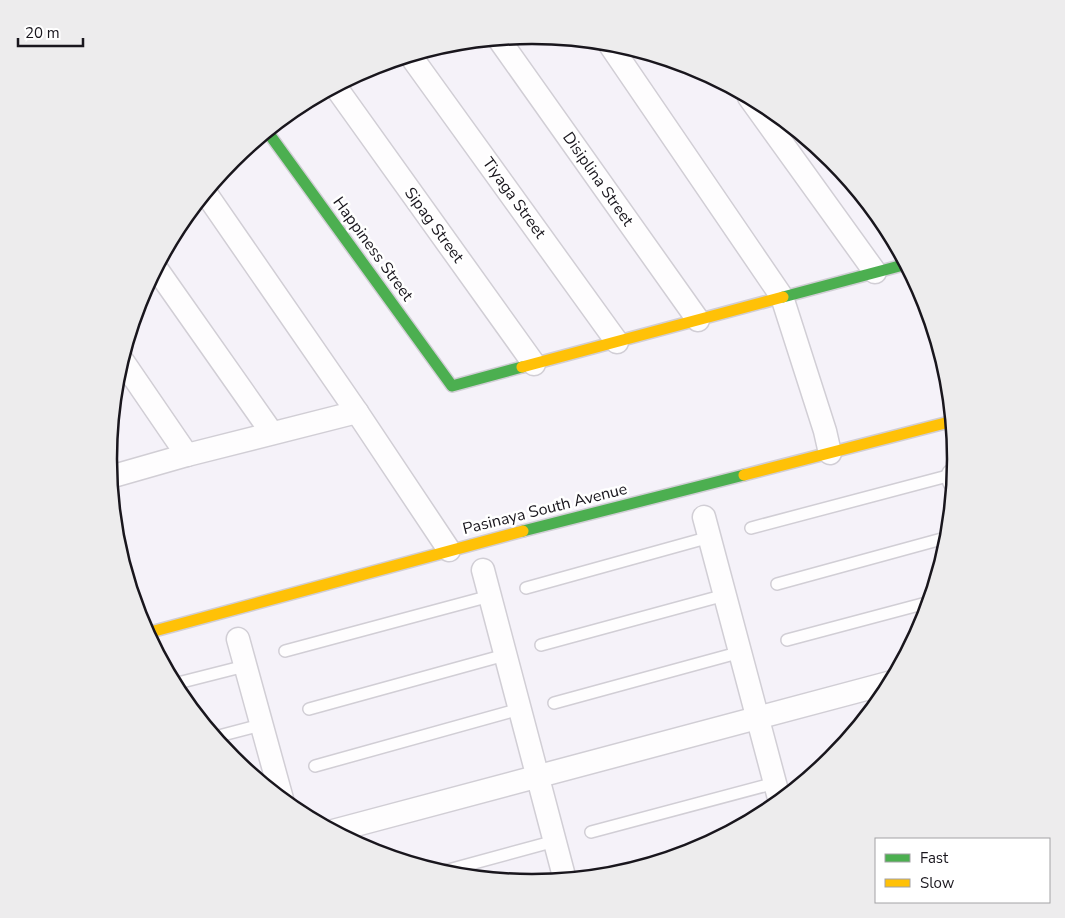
<svg xmlns="http://www.w3.org/2000/svg" width="1065" height="918" font-family="'Nunito Sans',sans-serif">
<style>
.lines{fill:none;stroke-linecap:round;stroke-linejoin:round}
.lane-casing{stroke:#d1ced5;stroke-width:14}
.street-casing{stroke:#d1ced5;stroke-width:25}
.fast-casing{stroke:#d1ced5;stroke-width:14}
.slow-casing{stroke:#d1ced5;stroke-width:14}
.lane{stroke:#fefdfe;stroke-width:11}
.street{stroke:#fefdfe;stroke-width:22}
.fast{stroke:#4caf50;stroke-width:11}
.slow{stroke:#ffc107;stroke-width:11}
.labels{text-anchor:middle;dominant-baseline:central;stroke-width:5;stroke-linejoin:round;paint-order:stroke}
.street-label{font-size:16px;fill:#19161d;stroke:#fff}
.rim{fill:none;stroke:#19161d;stroke-width:2.5}
</style>
<rect width="100%" height="100%" fill="#f5f2f9"/>
<g class="lines">
<defs>
<g id="lane">
<path d="M 751,528 L 955,474"/>
<path d="M 777,584 L 949,537"/>
<path d="M 526,588 L 710,537"/>
<path d="M 787,640 L 930,602"/>
<path d="M 541,645 L 725,595"/>
<path d="M 285,651 L 490,596"/>
<path d="M 174,684 L 245,666"/>
<path d="M 554,703 L 741,652"/>
<path d="M 309,709 L 505,655"/>
<path d="M 215,737 L 261,725"/>
<path d="M 315,766 L 520,709"/>
<path d="M 591,832 L 775,783"/>
<path d="M 441,872 L 555,841"/>
</g>
<g id="street">
<path d="M 498,38 L 698,320"/>
<path d="M 608,42 L 782,297 L 825,431 L 830,453"/>
<path d="M 410,55 L 617,342"/>
<path d="M 335,86 L 534,364"/>
<path d="M 749,97 L 875,272"/>
<path d="M 205,192 L 357,412 L 449,550"/>
<path d="M 156,268 L 272,433"/>
<path d="M 122,360 L 187,455"/>
<path d="M 953,475 L 954,481"/>
<path d="M 110,477 L 187,455 L 357,412"/>
<path d="M 704,517 L 780,802"/>
<path d="M 483,570 L 565,880"/>
<path d="M 238,639 L 282,799"/>
<path d="M 333,831 L 892,682"/>
</g>
<g id="fast">
<path d="M 267,131 L 452,386 L 522,367"/>
<path d="M 783,297 L 907,264"/>
<path d="M 523,531 L 744,475"/>
</g>
<g id="slow">
<path d="M 522,367 L 783,297"/>
<path d="M 744,475 L 953,421"/>
<path d="M 147,633 L 523,531"/>
</g>
</defs>
<use href="#lane" class="lane-casing"/>
<use href="#street" class="street-casing"/>
<use href="#fast" class="fast-casing"/>
<use href="#slow" class="slow-casing"/>
<use href="#lane" class="lane"/>
<use href="#street" class="street"/>
<use href="#fast" class="fast"/>
<use href="#slow" class="slow"/>
</g>
<g class="labels">
<g class="street-label">
<text transform="translate(598 179) rotate(55)">Disiplina Street</text>
<text transform="translate(514 198) rotate(54)">Tiyaga Street</text>
<text transform="translate(434 225) rotate(54)">Sipag Street</text>
<text transform="translate(373 249) rotate(54)">Happiness Street</text>
<text transform="translate(545 509) rotate(-14)">Pasinaya South Avenue</text>
</g>
</g>
<path d="M0 0H1065V918H0ZM117 459a415 415 0 1 1 830 0a415 415 0 1 1-830 0Z" fill="#edeced" fill-rule="evenodd"/>
<path class="rim" d="M117 459a415 415 0 1 1 830 0a415 415 0 1 1-830 0Z"/>
<rect x="875" y="838" width="175" height="65" fill="#ffffff" stroke="#a3a2a5"/>
<rect x="885" y="854" width="25" height="8" fill="#4caf50" stroke="#a3a2a5"/>
<text x="920" y="863" font-size="15" fill="#19161d">Fast</text>
<rect x="885" y="879" width="25" height="8" fill="#ffc107" stroke="#a3a2a5"/>
<text x="920" y="888" font-size="15" fill="#19161d">Slow</text>
<path d="M18 38v8h65v-8" fill="none" stroke="#19161d" stroke-width="2.5"/>
<text x="25" y="38" font-size="15" fill="#19161d" stroke="#ffffff" stroke-width="4" paint-order="stroke">20 m</text>
</svg>
